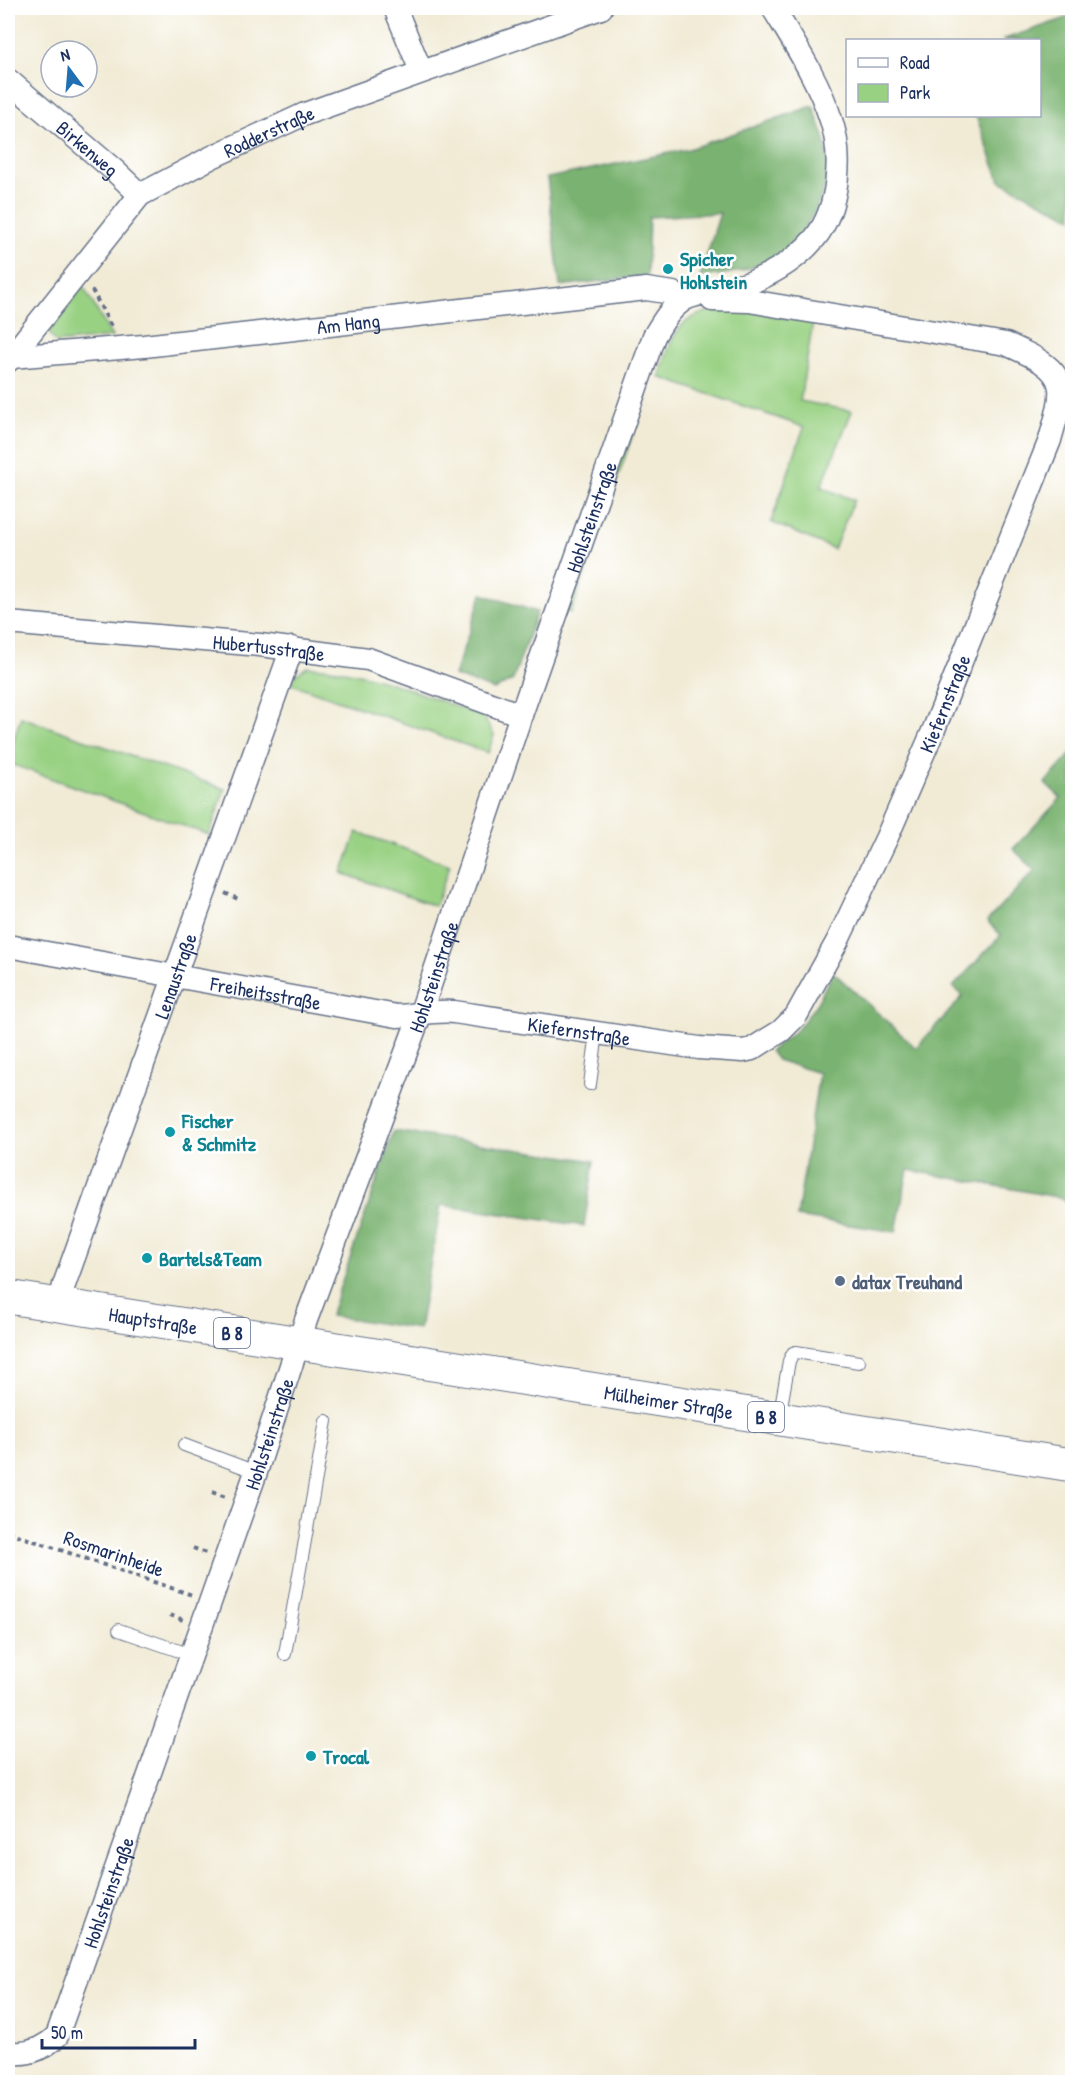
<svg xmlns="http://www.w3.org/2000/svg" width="1080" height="2090" font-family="'Patrick Hand',sans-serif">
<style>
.green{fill:#99d183;stroke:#5a8070;stroke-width:1.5}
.forest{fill:#7ab371;stroke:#4a7168;stroke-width:1.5}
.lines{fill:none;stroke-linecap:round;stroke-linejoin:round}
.lane-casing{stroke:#667188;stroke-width:14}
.street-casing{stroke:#667188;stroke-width:25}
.primary-casing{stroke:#667188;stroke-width:35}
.path{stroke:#667188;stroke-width:4;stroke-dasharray:4.5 4.5;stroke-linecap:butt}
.lane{stroke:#fff;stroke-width:12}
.street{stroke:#fff;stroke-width:22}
.primary{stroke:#fff;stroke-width:33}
.culture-dot{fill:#0f9aa8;stroke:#fff;stroke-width:2}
.service-dot{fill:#5c6f8a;stroke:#fff;stroke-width:2}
.labels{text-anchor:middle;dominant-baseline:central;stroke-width:5;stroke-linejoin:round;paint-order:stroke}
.shield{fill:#fff;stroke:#5f6d8e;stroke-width:1.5}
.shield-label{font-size:18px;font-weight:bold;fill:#1b2f5e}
.street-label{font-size:20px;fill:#1b2f5e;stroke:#fff}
.culture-label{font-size:20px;font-weight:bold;fill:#0d838f;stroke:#fff;text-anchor:start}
.service-label{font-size:20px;font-weight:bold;fill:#4e5e75;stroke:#fff;text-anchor:start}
</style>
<rect width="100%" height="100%" fill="#fff"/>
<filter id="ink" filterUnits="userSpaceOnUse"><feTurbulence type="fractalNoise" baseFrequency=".0167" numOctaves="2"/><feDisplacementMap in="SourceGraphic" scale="12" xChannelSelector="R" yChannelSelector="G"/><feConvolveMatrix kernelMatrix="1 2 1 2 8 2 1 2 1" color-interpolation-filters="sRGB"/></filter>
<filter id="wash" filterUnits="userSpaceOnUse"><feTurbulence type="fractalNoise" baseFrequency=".008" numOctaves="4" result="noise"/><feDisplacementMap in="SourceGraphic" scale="24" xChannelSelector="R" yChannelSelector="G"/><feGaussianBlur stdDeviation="1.35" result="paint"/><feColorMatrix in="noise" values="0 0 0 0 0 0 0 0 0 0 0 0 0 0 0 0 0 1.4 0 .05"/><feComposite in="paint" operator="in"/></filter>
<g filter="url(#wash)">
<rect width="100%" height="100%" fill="#f1ebd5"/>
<g class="green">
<path d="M 83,286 L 112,337 L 56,343 L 50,335 L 50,329 Z"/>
<path d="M 728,307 L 813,322 L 800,401 L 852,411 L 821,487 L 854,500 L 834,549 L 771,522 L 804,427 L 659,377 C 674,332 676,315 728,307 Z"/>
<path d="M 639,392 L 646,396 L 571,613 L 564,611 Z"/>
<path d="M 307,667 C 366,668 429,697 484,717 L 494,735 L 488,753 L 292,684 L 294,676 Z"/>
<path d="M 21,717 L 225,789 L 209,835 L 8,763 L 8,755 Z"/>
<path d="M 357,832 L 450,865 L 435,906 L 342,873 Z"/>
</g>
<g class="forest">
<path d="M 1072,16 L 1072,218 L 1000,181 L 976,116 L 1040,116 L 1040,40 L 1002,40 Z"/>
<path d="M 813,106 C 817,117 822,129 825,141 C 836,188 808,238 767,261 C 746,272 722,275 700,277 L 720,213 L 649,217 L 647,276 L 560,286 L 547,178 L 689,149 Z"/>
<path d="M 482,594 L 537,612 L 513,680 L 494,690 L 454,676 Z"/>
<path d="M 1072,753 L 1072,1208 L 1062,1198 L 908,1170 L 896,1232 L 797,1217 L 819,1073 L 777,1060 L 770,1051 L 798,1029 L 817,1003 L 833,972 L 916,1048 L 963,996 L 953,987 L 1001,935 L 987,921 L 1035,870 L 1013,849 L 1061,798 L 1045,783 Z"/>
<path d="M 394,1131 L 594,1161 L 584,1226 L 441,1205 L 419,1329 L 330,1316 Z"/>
</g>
</g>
<g filter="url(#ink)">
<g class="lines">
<defs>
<g id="lane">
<path d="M 590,1084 L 597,1033"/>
<path d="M 779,1418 L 789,1361 L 793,1353 L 796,1352 L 859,1362"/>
<path d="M 184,1445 L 256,1472"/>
<path d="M 119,1630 L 191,1655"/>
<path d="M 285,1654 L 326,1421"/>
</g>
<g id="street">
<path d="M 395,8 L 421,71"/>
<path id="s1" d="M 8,80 L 115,171 L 140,195"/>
<path id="s2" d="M 11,357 L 144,346 L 646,289 L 673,293 L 683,300"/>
<path id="s3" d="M 8,361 L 140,195 L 212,157 L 305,114 L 601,8"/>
<path id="s4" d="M 8,623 L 260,645 L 368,659 L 521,715"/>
<path id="s5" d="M 8,946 L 397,1016 C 416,1015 435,1010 454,1012 L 699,1048 L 743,1051 L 752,1049 L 781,1031 L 796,1016 L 837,942 L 887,837 L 934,729 L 1050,440 C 1054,424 1062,404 1060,388 C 1058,365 1024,352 1006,344 L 749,301 L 712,300"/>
<path id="s6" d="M 60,1304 L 64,1285 L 292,648"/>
<path id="s7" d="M 8,2052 C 26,2056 43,2049 57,2036 L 256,1472 L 306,1320 L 420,1015 L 521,715 L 654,336 C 662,323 669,310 682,301 C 694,292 735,289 752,282 C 776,272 798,258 815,238 C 839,208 843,156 831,120 C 819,81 794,43 773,8"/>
</g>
<g id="primary">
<path id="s8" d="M 8,1297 L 1072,1465"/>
</g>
</defs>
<use href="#lane" class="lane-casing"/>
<use href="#street" class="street-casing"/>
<use href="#primary" class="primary-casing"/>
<g class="path">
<path d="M 92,290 L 112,328"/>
<path d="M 225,893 L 238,899"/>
<path d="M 212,1492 L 226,1497"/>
<path d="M 8,1532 L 192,1595"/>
<path d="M 193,1548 L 206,1553"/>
<path d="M 170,1615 L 183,1620"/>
</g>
<use href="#lane" class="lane"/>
<use href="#street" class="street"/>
<use href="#primary" class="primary"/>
</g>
</g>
<g class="culture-dot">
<circle cx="668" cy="269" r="6"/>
<circle cx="170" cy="1132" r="6"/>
<circle cx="147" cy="1258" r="6"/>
<circle cx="311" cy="1756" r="6"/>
</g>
<circle class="service-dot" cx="840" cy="1281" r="6"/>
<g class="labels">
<g class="shield">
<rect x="214" y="1318" width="36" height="30" rx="4.5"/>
<rect x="748" y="1402" width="36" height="30" rx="4.5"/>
</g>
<g class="shield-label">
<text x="232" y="1333">B 8</text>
<text x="766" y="1417">B 8</text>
</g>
<g class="street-label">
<text stroke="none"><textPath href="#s3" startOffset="356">Rodderstraße</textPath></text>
<text stroke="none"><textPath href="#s1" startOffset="105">Birkenweg</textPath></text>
<text stroke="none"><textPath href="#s2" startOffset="339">Am Hang</textPath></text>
<text stroke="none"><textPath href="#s7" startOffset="1664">Hohlsteinstraße</textPath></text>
<text stroke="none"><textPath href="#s4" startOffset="262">Hubertusstraße</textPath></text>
<text stroke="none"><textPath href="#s5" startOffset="1155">Kiefernstraße</textPath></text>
<text stroke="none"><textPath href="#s6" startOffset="348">Lenaustraße</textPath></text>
<text stroke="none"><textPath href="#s7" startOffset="1178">Hohlsteinstraße</textPath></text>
<text stroke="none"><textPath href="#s5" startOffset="262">Freiheitsstraße</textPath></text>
<text stroke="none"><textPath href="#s5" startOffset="579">Kiefernstraße</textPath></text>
<text stroke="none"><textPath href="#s8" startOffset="147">Hauptstraße</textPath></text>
<text stroke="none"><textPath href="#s8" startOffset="669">Mülheimer Straße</textPath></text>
<text stroke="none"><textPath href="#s7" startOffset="692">Hohlsteinstraße</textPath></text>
<text transform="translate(114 1553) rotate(19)">Rosmarinheide</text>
<text stroke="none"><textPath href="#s7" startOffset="206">Hohlsteinstraße</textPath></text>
</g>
<g class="culture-label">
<text x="680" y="258">Spicher<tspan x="680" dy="23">Hohlstein</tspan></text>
<text x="182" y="1120">Fischer<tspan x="182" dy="23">&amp; Schmitz</tspan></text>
<text x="159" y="1258">Bartels&amp;Team</text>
<text x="323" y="1756">Trocal</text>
</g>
<g class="service-label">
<text x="852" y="1281">datax Treuhand</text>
</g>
</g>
<rect width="1080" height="2090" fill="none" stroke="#fff" stroke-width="30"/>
<rect x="846" y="39" width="195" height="78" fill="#ffffff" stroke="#a4acbf" stroke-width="1.5"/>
<rect x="858" y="58" width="30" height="9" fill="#ffffff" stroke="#a4acbf" stroke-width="1.5"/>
<text x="900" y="69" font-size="18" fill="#1b2f5e">Road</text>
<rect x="858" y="84" width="30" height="18" fill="#99d183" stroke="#a4acbf" stroke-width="1.5"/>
<text x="900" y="99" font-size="18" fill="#1b2f5e">Park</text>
<g transform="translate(69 69) rotate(344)"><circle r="28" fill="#ffffff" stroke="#a4acbf" stroke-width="1.5"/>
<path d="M0-4.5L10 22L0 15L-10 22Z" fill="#1f6fb2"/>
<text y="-9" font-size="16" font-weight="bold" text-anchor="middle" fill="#1b2f5e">N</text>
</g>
<path d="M42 2039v9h153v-9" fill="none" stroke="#1b2f5e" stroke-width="3"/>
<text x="51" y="2039" font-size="18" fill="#1b2f5e" stroke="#ffffff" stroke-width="4.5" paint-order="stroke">50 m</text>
</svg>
